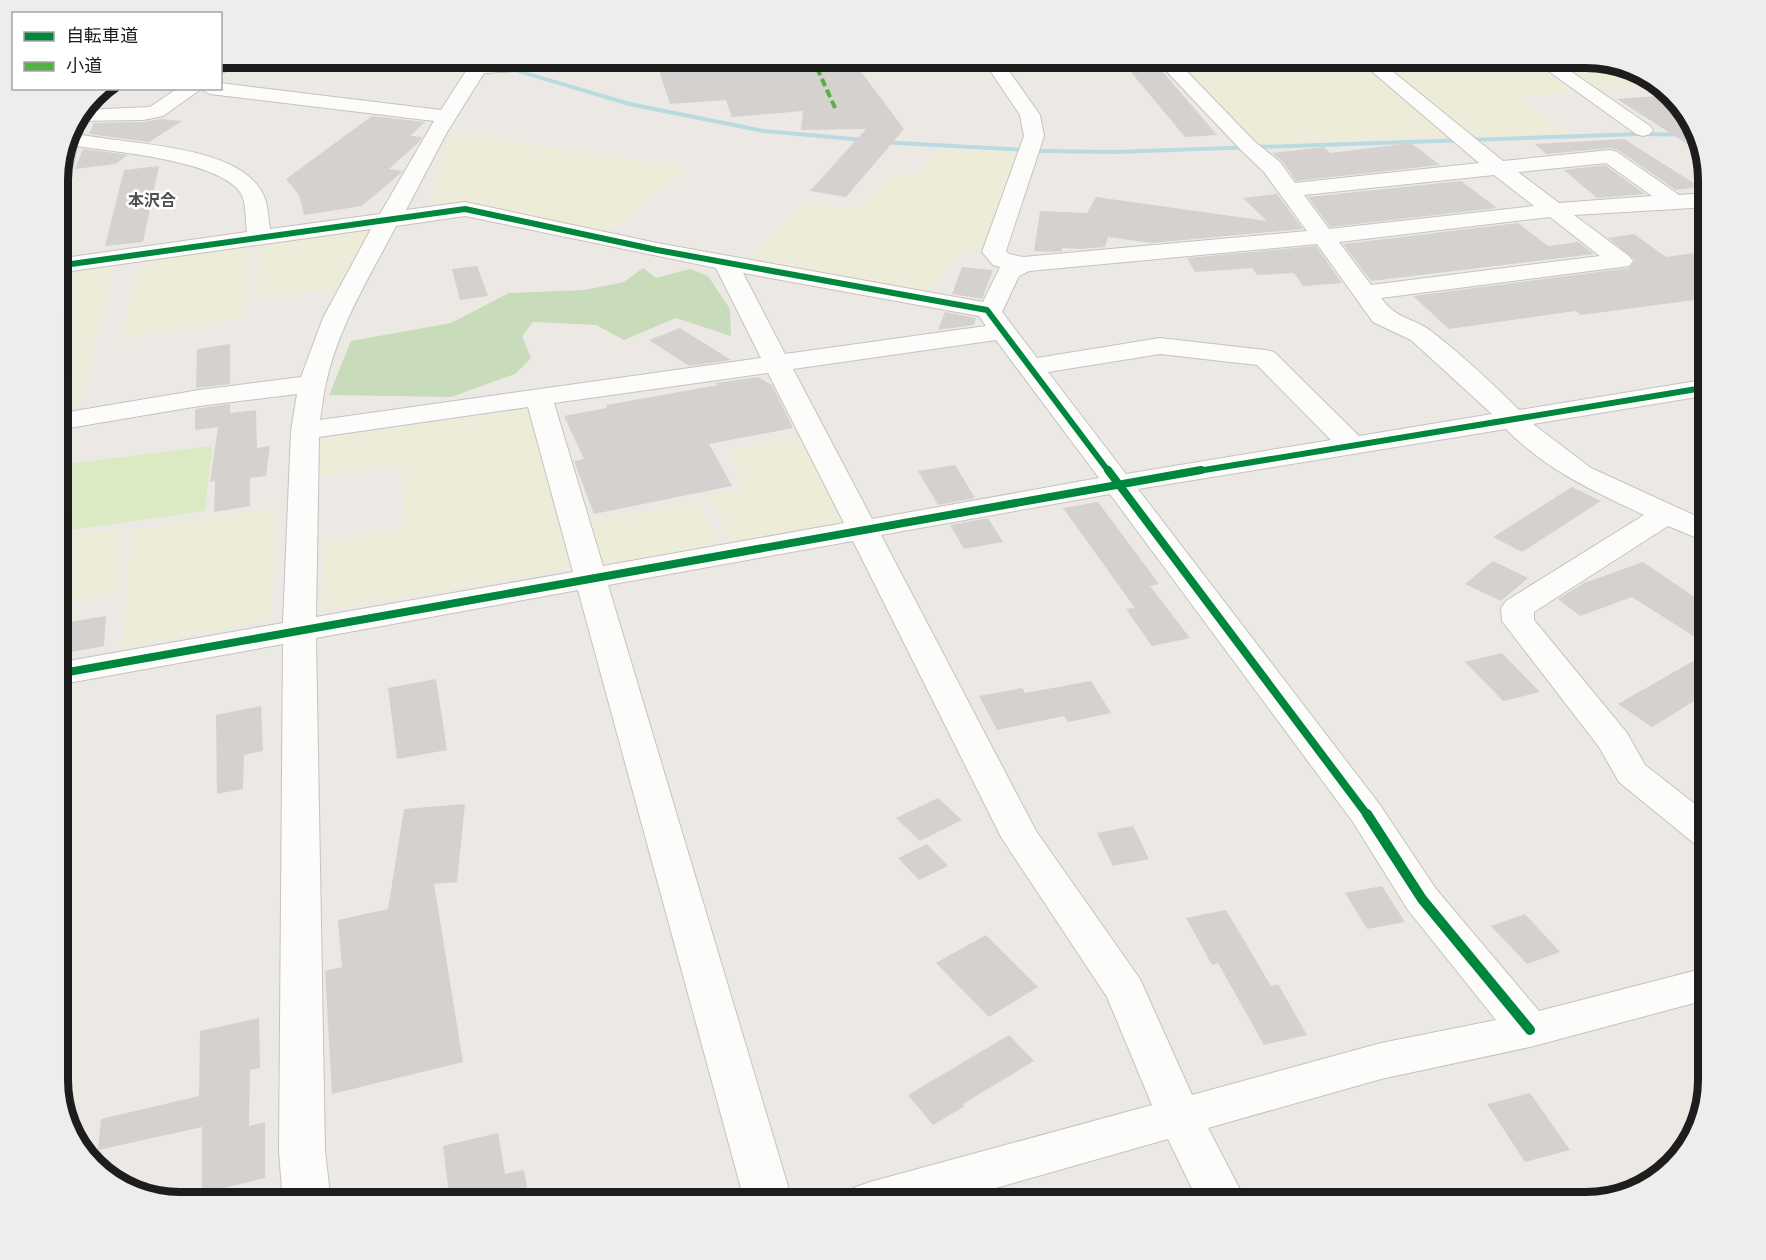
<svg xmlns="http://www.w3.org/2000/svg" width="1766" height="1260" font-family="'Archivo Narrow','Noto Sans JP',sans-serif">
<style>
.farmland{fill:#edecd8}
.grass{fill:#dbeac2}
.forest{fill:#c8dbba}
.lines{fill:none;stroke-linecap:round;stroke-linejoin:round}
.stream{fill:#b8dbe0;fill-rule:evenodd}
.building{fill:#d4d1ce}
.minor-casing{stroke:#c4c3c1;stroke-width:2}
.minor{fill:#fcfcfb;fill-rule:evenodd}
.quiet{stroke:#55b145;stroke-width:4;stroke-dasharray:8 4;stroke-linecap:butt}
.cycleway-far2-casing{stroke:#fff;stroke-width:9}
.cycleway-far1-casing{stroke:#fff;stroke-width:11}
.cycleway-casing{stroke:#fff;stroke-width:14}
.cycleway-far2{stroke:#00873e;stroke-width:6}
.cycleway-far1{stroke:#00873e;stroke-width:8}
.cycleway{stroke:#00873e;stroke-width:10}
.labels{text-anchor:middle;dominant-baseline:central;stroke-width:5;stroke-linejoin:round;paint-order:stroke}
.far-neighbourhood-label{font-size:16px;font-weight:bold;fill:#505050;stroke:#fff}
.rim{fill:none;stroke:#1d1d1d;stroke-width:8}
</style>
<rect width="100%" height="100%" fill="#ece9e5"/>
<g class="farmland">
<path d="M 1172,57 L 1352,57 L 1452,137 L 1254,144 Z"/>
<path d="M 1374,57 L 1524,57 L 1575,92 L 1516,98 L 1568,133 L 1469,137 Z"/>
<path d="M 1543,57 L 1586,57 L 1661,83 L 1590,91 Z"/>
<path d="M 449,132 L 689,168 L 607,232 L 430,200 Z"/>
<path d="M 938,149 L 1022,153 L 981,249 L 965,249 L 923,296 L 743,264 L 805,203 L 858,209 L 891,173 L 917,175 Z"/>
<path d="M 372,229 L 340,288 L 256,297 L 259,243 Z"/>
<path d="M 247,245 L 245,317 L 120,339 L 143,259 Z"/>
<path d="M 115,262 L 76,415 L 57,418 L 57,270 Z"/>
<path d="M 530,408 L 582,567 L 320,611 L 326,541 L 405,528 L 401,465 L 310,478 L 313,440 Z"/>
<path d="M 802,437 L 850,524 L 733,543 L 706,495 L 744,489 L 728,449 Z"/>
<path d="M 698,503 L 720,544 L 596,568 L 582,521 Z"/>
<path d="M 276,508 L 271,620 L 122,648 L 131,530 Z"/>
<path d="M 121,529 L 116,594 L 57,603 L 57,537 Z"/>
</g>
<path class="grass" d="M 212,446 L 205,511 L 57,532 L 57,465 Z"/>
<path class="forest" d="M 643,268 L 656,278 L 690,269 L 708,276 L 730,309 L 731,336 L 676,318 L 624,340 L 596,325 L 533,322 L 522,336 L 531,358 L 515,374 L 451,397 L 329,395 L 351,341 L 451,323 L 509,293 L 585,290 L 624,282 Z"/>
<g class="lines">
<g class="stream">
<path d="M 431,57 L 465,57 L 472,59 L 469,61 L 434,59 Z"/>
<path d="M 514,68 L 630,102 L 764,129 L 898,141 L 1043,149 L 1115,150 L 1640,132 L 1698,133 L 1699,137 L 1640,136 L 1115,154 L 1043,153 L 898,145 L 764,133 L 629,106 L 512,71 L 512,69 Z"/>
</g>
</g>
<g class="building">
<path d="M 759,57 L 850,57 L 904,129 L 846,197 L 810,191 L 866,129 L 801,130 L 803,111 L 732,117 L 726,100 L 670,104 L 657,65 L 685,60 L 686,63 Z"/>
<path d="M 1135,57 L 1150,57 L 1217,135 L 1185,137 L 1125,65 Z"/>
<path d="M 1671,95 L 1696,125 L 1703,154 L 1617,99 Z"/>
<path d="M 372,116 L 425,122 L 410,136 L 422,137 L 419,142 L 389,169 L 403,171 L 362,206 L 304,215 L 299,195 L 286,179 Z"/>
<path d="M 161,119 L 182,121 L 149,142 L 89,134 L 94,123 L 143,122 Z"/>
<path d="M 1624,139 L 1700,187 L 1676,190 L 1618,150 L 1611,148 L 1546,154 L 1535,144 Z"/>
<path d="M 1411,143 L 1440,165 L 1296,181 L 1282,161 L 1272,153 L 1324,147 L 1330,153 Z"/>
<path d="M 83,149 L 115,153 L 128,155 L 115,164 L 75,169 Z"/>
<path d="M 1605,165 L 1645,194 L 1597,198 L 1564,170 Z"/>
<path d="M 159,166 L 143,242 L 105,246 L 124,170 Z"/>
<path d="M 1461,181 L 1497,208 L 1330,227 L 1308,197 Z"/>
<path d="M 1277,194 L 1303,229 L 1152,243 L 1108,237 L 1105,247 L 1081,249 L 1062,248 L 1062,251 L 1053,252 L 1034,251 L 1040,211 L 1087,213 L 1096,197 L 1267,221 L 1243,198 Z"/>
<path d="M 1518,223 L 1548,246 L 1578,242 L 1594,254 L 1371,281 L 1343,244 Z"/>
<path d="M 1634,234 L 1666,257 L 1709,251 L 1709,298 L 1581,315 L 1575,311 L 1449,329 L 1413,296 L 1629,268 L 1635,260 L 1608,238 Z"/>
<path d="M 1316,246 L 1342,283 L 1303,286 L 1294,273 L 1257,275 L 1252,268 L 1195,272 L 1187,258 Z"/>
<path d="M 477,266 L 488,296 L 460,300 L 452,269 Z"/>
<path d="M 962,267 L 993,270 L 982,299 L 952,294 Z"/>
<path d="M 945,312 L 976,318 L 974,325 L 938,330 Z"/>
<path d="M 680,328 L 731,360 L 689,366 L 649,340 Z"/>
<path d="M 230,344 L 230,384 L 196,388 L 197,349 Z"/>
<path d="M 758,377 L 772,385 L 793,428 L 709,444 L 732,486 L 594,514 L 574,461 L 584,459 L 564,416 L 607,408 L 606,405 L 718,385 L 715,383 Z"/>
<path d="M 230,404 L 230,413 L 256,410 L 257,448 L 270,446 L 266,476 L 250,478 L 250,506 L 214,512 L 215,481 L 210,482 L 218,427 L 195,430 L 195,409 Z"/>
<path d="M 955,465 L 975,498 L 938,505 L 918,471 Z"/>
<path d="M 1572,487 L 1601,501 L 1522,552 L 1493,537 Z"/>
<path d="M 1098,502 L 1159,584 L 1150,586 L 1190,638 L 1152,646 L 1126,609 L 1135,608 L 1063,508 Z"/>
<path d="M 988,518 L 1003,542 L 964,549 L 950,525 Z"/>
<path d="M 1493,561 L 1528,578 L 1501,601 L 1465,584 Z"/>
<path d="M 1643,562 L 1709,607 L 1709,646 L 1632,597 L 1580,616 L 1558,599 L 1584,583 Z"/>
<path d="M 106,616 L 104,646 L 60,654 L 64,623 Z"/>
<path d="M 1709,652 L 1709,692 L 1652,727 L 1618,704 Z"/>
<path d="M 1502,653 L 1540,692 L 1503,701 L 1465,662 Z"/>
<path d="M 436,679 L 447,750 L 397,759 L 388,688 Z"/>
<path d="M 1091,681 L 1111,713 L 1068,722 L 1064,716 L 997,730 L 979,696 L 1022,688 L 1025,693 Z"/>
<path d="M 261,706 L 263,751 L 244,755 L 243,789 L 217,794 L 216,715 Z"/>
<path d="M 938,798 L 962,820 L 920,841 L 896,818 Z"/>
<path d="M 465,804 L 457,882 L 434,884 L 463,1062 L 332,1094 L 325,971 L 342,967 L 338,920 L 388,909 L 404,809 Z"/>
<path d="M 1133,826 L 1149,859 L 1113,866 L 1097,833 Z"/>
<path d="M 927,844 L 948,866 L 919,880 L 898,858 Z"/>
<path d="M 1382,886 L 1405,922 L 1367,929 L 1345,893 Z"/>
<path d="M 1226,910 L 1271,986 L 1278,984 L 1307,1035 L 1264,1045 L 1218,963 L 1212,965 L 1186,918 Z"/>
<path d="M 1525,914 L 1560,952 L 1527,964 L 1491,926 Z"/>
<path d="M 986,935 L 1038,987 L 989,1017 L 936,963 Z"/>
<path d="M 259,1018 L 260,1068 L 250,1070 L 249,1126 L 265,1122 L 265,1178 L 202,1193 L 202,1127 L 98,1150 L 101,1119 L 199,1096 L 200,1031 Z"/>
<path d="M 1009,1035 L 1034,1061 L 963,1104 L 965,1106 L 933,1125 L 908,1095 Z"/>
<path d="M 1530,1093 L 1570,1150 L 1525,1162 L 1487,1104 Z"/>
<path d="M 498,1133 L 505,1174 L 524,1170 L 530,1203 L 450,1203 L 443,1146 Z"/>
</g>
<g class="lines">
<defs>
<g id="minor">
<path d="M 220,57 L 241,57 L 227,71 L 220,73 Z"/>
<path d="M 473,57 L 491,57 L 490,62 L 563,57 L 663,57 L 661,61 L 654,63 L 484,73 L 447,132 L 406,210 L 465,202 L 657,243 L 983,302 L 1000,267 L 993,265 L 982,252 L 1024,136 L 1020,115 L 981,57 L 999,57 L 1040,115 L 1044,136 L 1006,251 L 1009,254 L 1023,257 L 1307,231 L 1264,172 L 1241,150 L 1153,57 L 1173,57 L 1255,142 L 1280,162 L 1295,183 L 1479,163 L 1355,57 L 1375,57 L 1503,161 L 1610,150 L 1617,152 L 1679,195 L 1709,193 L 1709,207 L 1574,215 L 1629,256 L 1633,261 L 1629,266 L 1381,298 C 1397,320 1412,317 1431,331 C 1462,355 1491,382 1519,410 L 1709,379 L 1709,395 L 1533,424 L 1591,468 L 1709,522 L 1709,543 L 1668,526 L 1534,612 L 1534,620 L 1627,733 L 1645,765 L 1709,815 L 1709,849 L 1696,845 L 1619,782 L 1599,747 L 1502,621 L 1501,608 L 1506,601 L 1644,515 C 1593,491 1546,470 1506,429 L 1138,489 L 1380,805 L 1436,889 L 1539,1011 L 1709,967 L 1709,999 L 1530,1047 L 1381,1079 L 1208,1128 L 1247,1203 L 1199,1203 L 1168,1139 L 943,1203 L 846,1203 L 853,1188 L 870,1182 L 1152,1105 L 1107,997 L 1001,837 L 853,541 L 608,585 L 793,1203 L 745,1203 L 578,590 L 316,638 L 325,1151 L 331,1203 L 283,1203 L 279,1151 L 283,644 L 57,685 L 57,663 L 283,623 L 291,431 L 297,394 L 199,406 L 57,430 L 57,414 L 199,390 L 301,377 L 323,318 L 371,229 L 57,273 L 57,259 L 247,232 C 245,220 247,202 240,192 C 217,160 115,152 77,146 L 68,191 L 65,196 L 57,198 L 57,172 L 68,132 C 118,145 230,142 260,189 C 268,200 268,216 270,229 L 380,214 L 434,121 L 210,94 L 201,89 L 163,116 L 143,120 L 73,121 L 82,110 L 150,107 L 178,88 L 220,88 L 220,83 L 441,110 L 468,68 ZM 1606,163 L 1652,196 L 1559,203 L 1518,172 ZM 1494,175 L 1534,206 L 1329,229 L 1304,195 ZM 465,216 L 716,268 L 761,358 L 320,420 C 322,408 323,395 326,383 C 338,327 370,276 396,226 ZM 1550,217 L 1600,256 L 1371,285 L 1339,242 ZM 1317,244 L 1373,322 L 1411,340 L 1492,414 L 1359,436 L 1274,352 L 1265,350 L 1160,338 L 1037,358 L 1002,312 L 1019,276 L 1029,271 ZM 743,273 L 979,316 L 986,326 L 785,354 ZM 996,340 L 1099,478 L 872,519 L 793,369 ZM 1160,354 L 1257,365 L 1331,440 L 1126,474 L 1048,372 ZM 768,373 L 844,523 L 603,566 L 554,403 ZM 528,407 L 573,572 L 316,617 L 319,437 ZM 1110,494 L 1353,822 L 1408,910 L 1496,1020 L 1381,1043 L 1192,1095 L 1140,979 L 1036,831 L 881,535 Z"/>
<path d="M 1529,57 L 1550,57 L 1650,126 L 1653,130 L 1650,134 L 1643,136 L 1636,134 Z"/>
</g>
</defs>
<use href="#minor" class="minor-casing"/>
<use href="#minor" class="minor"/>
<g class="quiet">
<path d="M 812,57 L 836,110"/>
<path d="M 1164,60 L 1207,57"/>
</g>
<defs>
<g id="cycleway-far2">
<path d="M 57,266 L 465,209 L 657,250 L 987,310 L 1109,472"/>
<path d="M 1192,472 L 1709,387"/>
</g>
<g id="cycleway-far1">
<path d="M 1108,470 L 1368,816"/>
<path d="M 57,674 L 1201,470"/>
</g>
<path id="cycleway" d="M 1367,814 L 1422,899 L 1530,1030"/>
</defs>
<use href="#cycleway-far2" class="cycleway-far2-casing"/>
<use href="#cycleway-far1" class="cycleway-far1-casing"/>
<use href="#cycleway" class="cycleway-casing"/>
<use href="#cycleway-far2" class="cycleway-far2"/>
<use href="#cycleway-far1" class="cycleway-far1"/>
<use href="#cycleway" class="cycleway"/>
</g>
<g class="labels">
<g class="far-neighbourhood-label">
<text x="152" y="200">本沢合</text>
</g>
</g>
<path d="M0 0H1766V1260H0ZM180 68H1586A112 112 0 0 1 1698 180V1080A112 112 0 0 1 1586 1192H180A112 112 0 0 1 68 1080V180A112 112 0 0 1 180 68Z" fill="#ededed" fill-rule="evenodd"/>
<path class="rim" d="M180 68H1586A112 112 0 0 1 1698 180V1080A112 112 0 0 1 1586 1192H180A112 112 0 0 1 68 1080V180A112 112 0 0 1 180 68Z"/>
<rect x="12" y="12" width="210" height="78" fill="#ffffff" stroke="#a5a5a5" stroke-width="1.5"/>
<rect x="24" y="32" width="30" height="9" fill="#00873e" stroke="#a5a5a5" stroke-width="1.5"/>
<text x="66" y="42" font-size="18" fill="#1d1d1d">自転車道</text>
<rect x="24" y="62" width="30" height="9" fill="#55b145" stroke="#a5a5a5" stroke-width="1.5"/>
<text x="66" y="72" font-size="18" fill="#1d1d1d">小道</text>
</svg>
